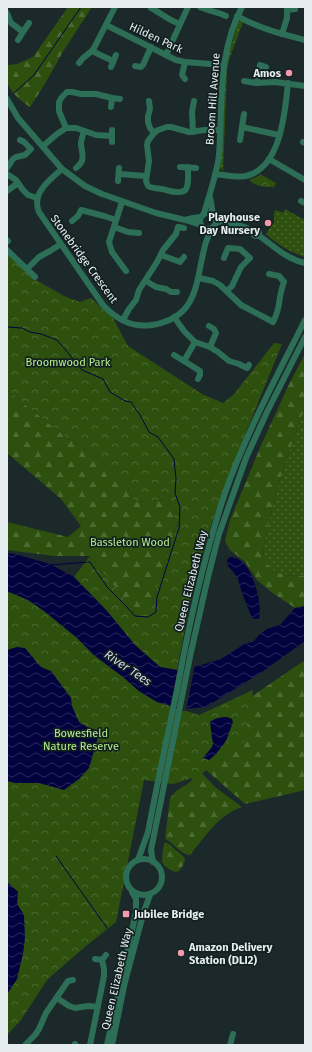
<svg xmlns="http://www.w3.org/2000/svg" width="312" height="1052" font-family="'Fira Sans',sans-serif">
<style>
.grass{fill:url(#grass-dots)}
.forest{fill:url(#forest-firs)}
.park{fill:url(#park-crowns)}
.water{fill:url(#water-waves)}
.pier{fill:#1c292a}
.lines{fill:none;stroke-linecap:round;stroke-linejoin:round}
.stream{stroke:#02023f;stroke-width:1}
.minor{stroke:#2d6e57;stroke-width:6}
.poi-dot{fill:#f29aad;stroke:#132020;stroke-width:1.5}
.labels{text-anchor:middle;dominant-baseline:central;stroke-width:3.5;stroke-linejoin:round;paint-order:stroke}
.street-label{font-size:11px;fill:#e5edee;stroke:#132020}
.poi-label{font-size:11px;font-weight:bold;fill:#e5edee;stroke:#132020;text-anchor:end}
.park-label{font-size:11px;fill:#b3ee8b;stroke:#132020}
.water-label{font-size:12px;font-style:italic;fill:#d3dbef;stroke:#132020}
</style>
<defs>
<pattern id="grass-dots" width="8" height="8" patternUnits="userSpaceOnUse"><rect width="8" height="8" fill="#2d500e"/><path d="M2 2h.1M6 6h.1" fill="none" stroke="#4b6a31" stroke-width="1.8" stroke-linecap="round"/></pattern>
<pattern id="forest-firs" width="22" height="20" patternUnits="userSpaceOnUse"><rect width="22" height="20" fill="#2d500e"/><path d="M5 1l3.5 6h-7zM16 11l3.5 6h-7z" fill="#4b6a31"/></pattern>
<pattern id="park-crowns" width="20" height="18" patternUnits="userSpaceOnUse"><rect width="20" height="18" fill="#2d500e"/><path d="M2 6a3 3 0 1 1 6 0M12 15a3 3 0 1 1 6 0" fill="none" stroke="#4b6a31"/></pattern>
<pattern id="water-waves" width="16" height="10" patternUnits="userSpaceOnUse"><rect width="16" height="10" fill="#02023f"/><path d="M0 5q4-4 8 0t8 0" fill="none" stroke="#27275b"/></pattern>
</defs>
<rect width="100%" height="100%" fill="#1c292a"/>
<g class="grass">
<path d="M 241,21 L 243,22 L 229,60 L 227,71 L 223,172 L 220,167 L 227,56 L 233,40 L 238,22 Z"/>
<path d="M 285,209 L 305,220 L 305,257 C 290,252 278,245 266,234 L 274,222 L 274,212 L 276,210 L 283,213 Z"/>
<path d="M 305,406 L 305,576 L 288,575 L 272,571 L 263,557 L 264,543 L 277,488 Z"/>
</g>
<g class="forest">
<path d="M 68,7 L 92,7 L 64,50 L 43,87 L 30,107 C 21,101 10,93 7,81 C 6,76 7,70 7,65 L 17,64 L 33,57 Z"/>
<path d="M 305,354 L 305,406 L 277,488 L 264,543 L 263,557 L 272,571 L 288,575 L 305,576 L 305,606 L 295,608 L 274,594 L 258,581 L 245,562 L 230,550 L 225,541 L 230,520 L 262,443 L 290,382 Z"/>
<path d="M 7,390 L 62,434 L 98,458 L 127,485 L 134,502 L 168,500 L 177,524 L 165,566 L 153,597 L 152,607 L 147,612 L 135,612 L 90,556 L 54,556 L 7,550 L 7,522 L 68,537 L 81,526 L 61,499 L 7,453 Z"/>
<path d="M 305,660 L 305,790 L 245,804 L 197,762 L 233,709 Z"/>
<path d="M 197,768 L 215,787 L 242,807 C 218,815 205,837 190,855 C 180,854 174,843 165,839 L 170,798 L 176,791 L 186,785 L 191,781 Z"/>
<path d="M 165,842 L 169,844 L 185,858 C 184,864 182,869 177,872 C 170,871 165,867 162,862 L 163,848 Z"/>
</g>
<g class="park">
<path d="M 260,174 L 276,183 L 274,187 C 264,187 256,187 249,180 L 259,176 Z"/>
<path d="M 7,253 L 36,280 L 66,297 L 80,302 L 91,298 L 113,318 L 128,346 L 202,394 L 223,403 L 234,394 L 274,343 L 282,344 L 247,430 L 212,522 L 198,569 L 185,628 L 177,670 L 160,667 L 135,645 L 107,611 L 74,577 L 90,556 L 135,612 L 147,612 L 152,607 L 153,597 L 165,566 L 177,524 L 168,500 L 134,502 L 127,485 L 98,458 L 62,434 L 7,390 Z"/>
<path d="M 7,591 L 28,600 L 44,611 L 76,637 L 94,655 L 123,677 L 139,691 L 157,702 L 199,715 L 253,690 L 246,740 L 199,776 L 173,784 L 144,780 L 116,922 L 86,946 L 47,980 L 21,1020 L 7,1035 L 7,994 L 17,979 L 24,915 L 17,904 L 18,892 L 7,882 Z"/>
</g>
<g class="water">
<path d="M 7,553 L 15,554 L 50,564 L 74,577 L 107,611 L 135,645 L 160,667 L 177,670 L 198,666 L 221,659 L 246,643 L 253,642 L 260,634 L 267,629 L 280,625 L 295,608 L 305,606 L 305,641 L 262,672 L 206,707 L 183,709 L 157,702 L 139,691 L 123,677 L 94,655 L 76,637 L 44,611 L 28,600 L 7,591 Z"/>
<path d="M 230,557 C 251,556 263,602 259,619 L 256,619 L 252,618 L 242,593 L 238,579 L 235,574 L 228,566 L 227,560 Z"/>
<path d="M 17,647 L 25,648 L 41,667 L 51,671 L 71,698 L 72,706 L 79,722 L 87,727 L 98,731 L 98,737 L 89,768 L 79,779 L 64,790 L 39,783 L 15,783 L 7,781 L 7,650 Z"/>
<path d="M 227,717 L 232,719 L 233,722 L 226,741 L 216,754 L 209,760 L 203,758 L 212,747 L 213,743 L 212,738 L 210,722 C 215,718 221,717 227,717 Z"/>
<path d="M 7,882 L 18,892 L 17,904 L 24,915 L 25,938 L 23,954 L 17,979 L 7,994 Z"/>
</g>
<path class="pier" d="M 195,665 L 186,711 L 182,711 L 170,707 L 178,668 Z"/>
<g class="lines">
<g class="stream">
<path d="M 14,93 L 34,75 L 81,7"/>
<path d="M 7,327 L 22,328 L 30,332 L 41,334 L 57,340 L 69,354 L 82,370 L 103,379 L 110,392 L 125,401 L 131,402 L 140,415 L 149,432 L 158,437 L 174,459 L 176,479 L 175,493 L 180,507 L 179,528 L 157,597 L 156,612 L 148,617 L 135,616 L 124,604 L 107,587 L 90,562 L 50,565"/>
<path d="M 56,856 L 107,928"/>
</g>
<g class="minor">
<path d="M 200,7 C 209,11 218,12 226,16"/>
<path d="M 151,8 C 161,13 169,21 180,24"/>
<path d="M 7,13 L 11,23 L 23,32 L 29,23"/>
<path d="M 237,16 C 258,28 282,34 305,40"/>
<path d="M 106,25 L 176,60 L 185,62 L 224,65"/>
<path d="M 282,34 L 287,18 L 287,10 L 295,9"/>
<path d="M 18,40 L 23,32"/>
<path d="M 92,51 L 113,61"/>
<path d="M 166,55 L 188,7"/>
<path d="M 185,62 L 182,75 L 185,79"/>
<path d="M 79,63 C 85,54 90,55 94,48 L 115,7"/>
<path d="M 135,66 L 141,67 L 143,65 L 151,47"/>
<path d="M 111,67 L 116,55"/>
<path d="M 244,81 L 256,83 L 275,82 L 305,86"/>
<path d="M 256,83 L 260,65 L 266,67"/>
<path d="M 7,99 L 18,118 L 62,169 L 85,186 L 102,194 L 156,213 L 185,220 L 201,225"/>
<path d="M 149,101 L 150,109 L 148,116 L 148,122 L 150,128 L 154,133"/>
<path d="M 111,107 L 112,98"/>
<path d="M 242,127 L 279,135"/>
<path d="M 66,128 L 59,111 L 59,102 L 62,97 L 67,92 L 72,92 L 81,94 L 96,94 L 112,98 L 120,99"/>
<path d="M 193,132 L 192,112 L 194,101"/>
<path d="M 240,140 L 244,114"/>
<path d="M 112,142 L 112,130"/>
<path d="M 303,142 L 305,143"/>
<path d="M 43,146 L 57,134 L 66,128 L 76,128 L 96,135 L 112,136"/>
<path d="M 269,159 L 305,180"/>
<path d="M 180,167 L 196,168"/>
<path d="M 188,167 C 188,187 191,197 166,190 C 160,188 153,189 148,186 L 146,181 L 149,161 L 147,145 L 148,141 L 154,133 L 158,130 L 167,127 L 171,127 L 189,132 L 205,130 L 220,130"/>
<path d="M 7,168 L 13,159 L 16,157 L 25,155 L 31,149 L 24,142 L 20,140"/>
<path d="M 76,168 C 86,160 82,155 81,144 C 81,140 83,135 84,131"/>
<path d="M 62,169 C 49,180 31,194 39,212 L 103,305 C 116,319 133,328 152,325 C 201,317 195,279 206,242 C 208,237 210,233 212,228"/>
<path d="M 7,174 L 16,180 L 23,190 L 28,195 L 37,198"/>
<path d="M 119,174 L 146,176"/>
<path d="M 215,174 C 226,175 236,178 246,176 C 281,168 285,112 288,83"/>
<path d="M 118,181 L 119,168"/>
<path d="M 7,191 L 18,183"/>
<path d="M 210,197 L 213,215"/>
<path d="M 301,201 L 305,203"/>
<path d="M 122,202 L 109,242 L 112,252 L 126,271"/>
<circle cx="208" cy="221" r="8"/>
<path d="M 204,214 C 209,194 217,175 219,155 C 223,104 217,54 242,7"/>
<path d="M 185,220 L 193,218 L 201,217"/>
<path d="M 72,221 L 78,216 L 81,210 L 104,216 L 116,220"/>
<path d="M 216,222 C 227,222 237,224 247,228"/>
<path d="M 114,227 L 128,232 L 139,233"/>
<circle cx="256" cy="233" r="3"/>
<path d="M 258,235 C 274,246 286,259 305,263"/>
<path d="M 7,242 L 8,241"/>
<path d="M 7,250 L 35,277"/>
<path d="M 161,255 L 180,262 L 184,257"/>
<path d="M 224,258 L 228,248 L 240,249 L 250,258 L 241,267 L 232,286 L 227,291"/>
<path d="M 27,269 L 39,257 L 50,251 L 61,244"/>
<path d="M 199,278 L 213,281 L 220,285 L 241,305 L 273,322 C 277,315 279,306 280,297 C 281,292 282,287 284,282 L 279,276 L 269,274"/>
<path d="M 146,281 L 156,287 L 166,289 L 171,292 L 177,292"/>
<path d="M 174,317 L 184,331 L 195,342 L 210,347 L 218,352 L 229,361 L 239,364 L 247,368 L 249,365"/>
<path d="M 123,320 L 129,309 L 136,300 L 139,290 L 157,262 L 163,250 L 176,234 L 178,227 L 184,228"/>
<path d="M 209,326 L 214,329 L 216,333 L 210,347"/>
<path d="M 195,342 L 184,361 L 200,371 L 200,375 L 198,379"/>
<path d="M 174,355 L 184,361"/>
<circle cx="144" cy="877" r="18"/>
<path d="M 138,860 L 148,832 C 157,785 167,737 177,690 C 189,624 203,559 224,496 C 245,435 276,378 305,320"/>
<path d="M 153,862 L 151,850 L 191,652 L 208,577 L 219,534 L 246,458 L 267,412 L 305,337"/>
<path d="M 95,959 L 102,960 L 106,955"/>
<path d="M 57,998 L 69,1006 L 75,1008 L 88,1006 L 98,1007"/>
<path d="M 25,1045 L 35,1035 L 39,1029 L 46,1013 L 68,981 L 73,980"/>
<path d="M 75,1045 L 75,1044"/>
<path d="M 90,1045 L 104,976 L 104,969 L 102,960"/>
<path d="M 107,1045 L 136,912 L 136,899 L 132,892"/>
<path d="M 112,1045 L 125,982 L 144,911 L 150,895"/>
<path d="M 230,1045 L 233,1034"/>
</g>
</g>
<g class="poi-dot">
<circle cx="289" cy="73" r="4"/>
<circle cx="268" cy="223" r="4"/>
<rect x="122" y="910" width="8" height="8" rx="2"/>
<circle cx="181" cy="953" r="4"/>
</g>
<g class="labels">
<g class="street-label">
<text transform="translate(156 38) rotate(25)">Hilden Park</text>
<text transform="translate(213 99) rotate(-86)">Broom Hill Avenue</text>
<text transform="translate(84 259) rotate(54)">Stonebridge Crescent</text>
<text transform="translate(191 581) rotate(-76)">Queen Elizabeth Way</text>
<text transform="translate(117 979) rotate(-77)">Queen Elizabeth Way</text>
</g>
<g class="poi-label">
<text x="281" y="73">Amos</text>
<text x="260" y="217">Playhouse<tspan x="260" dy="13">Day Nursery</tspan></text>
<text x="134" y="914" text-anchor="start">Jubilee Bridge</text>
<text x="189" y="947" text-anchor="start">Amazon Delivery<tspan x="189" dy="13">Station (DLI2)</tspan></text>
</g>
<g class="park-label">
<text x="68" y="362">Broomwood Park</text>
<text x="130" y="542">Bassleton Wood</text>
<text x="81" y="733">Bowesfield<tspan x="81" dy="13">Nature Reserve</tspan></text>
</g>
<g class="water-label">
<text transform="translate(128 668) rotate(34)">River Tees</text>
</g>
</g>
<rect width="312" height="1052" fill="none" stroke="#e5edee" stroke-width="16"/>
</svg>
